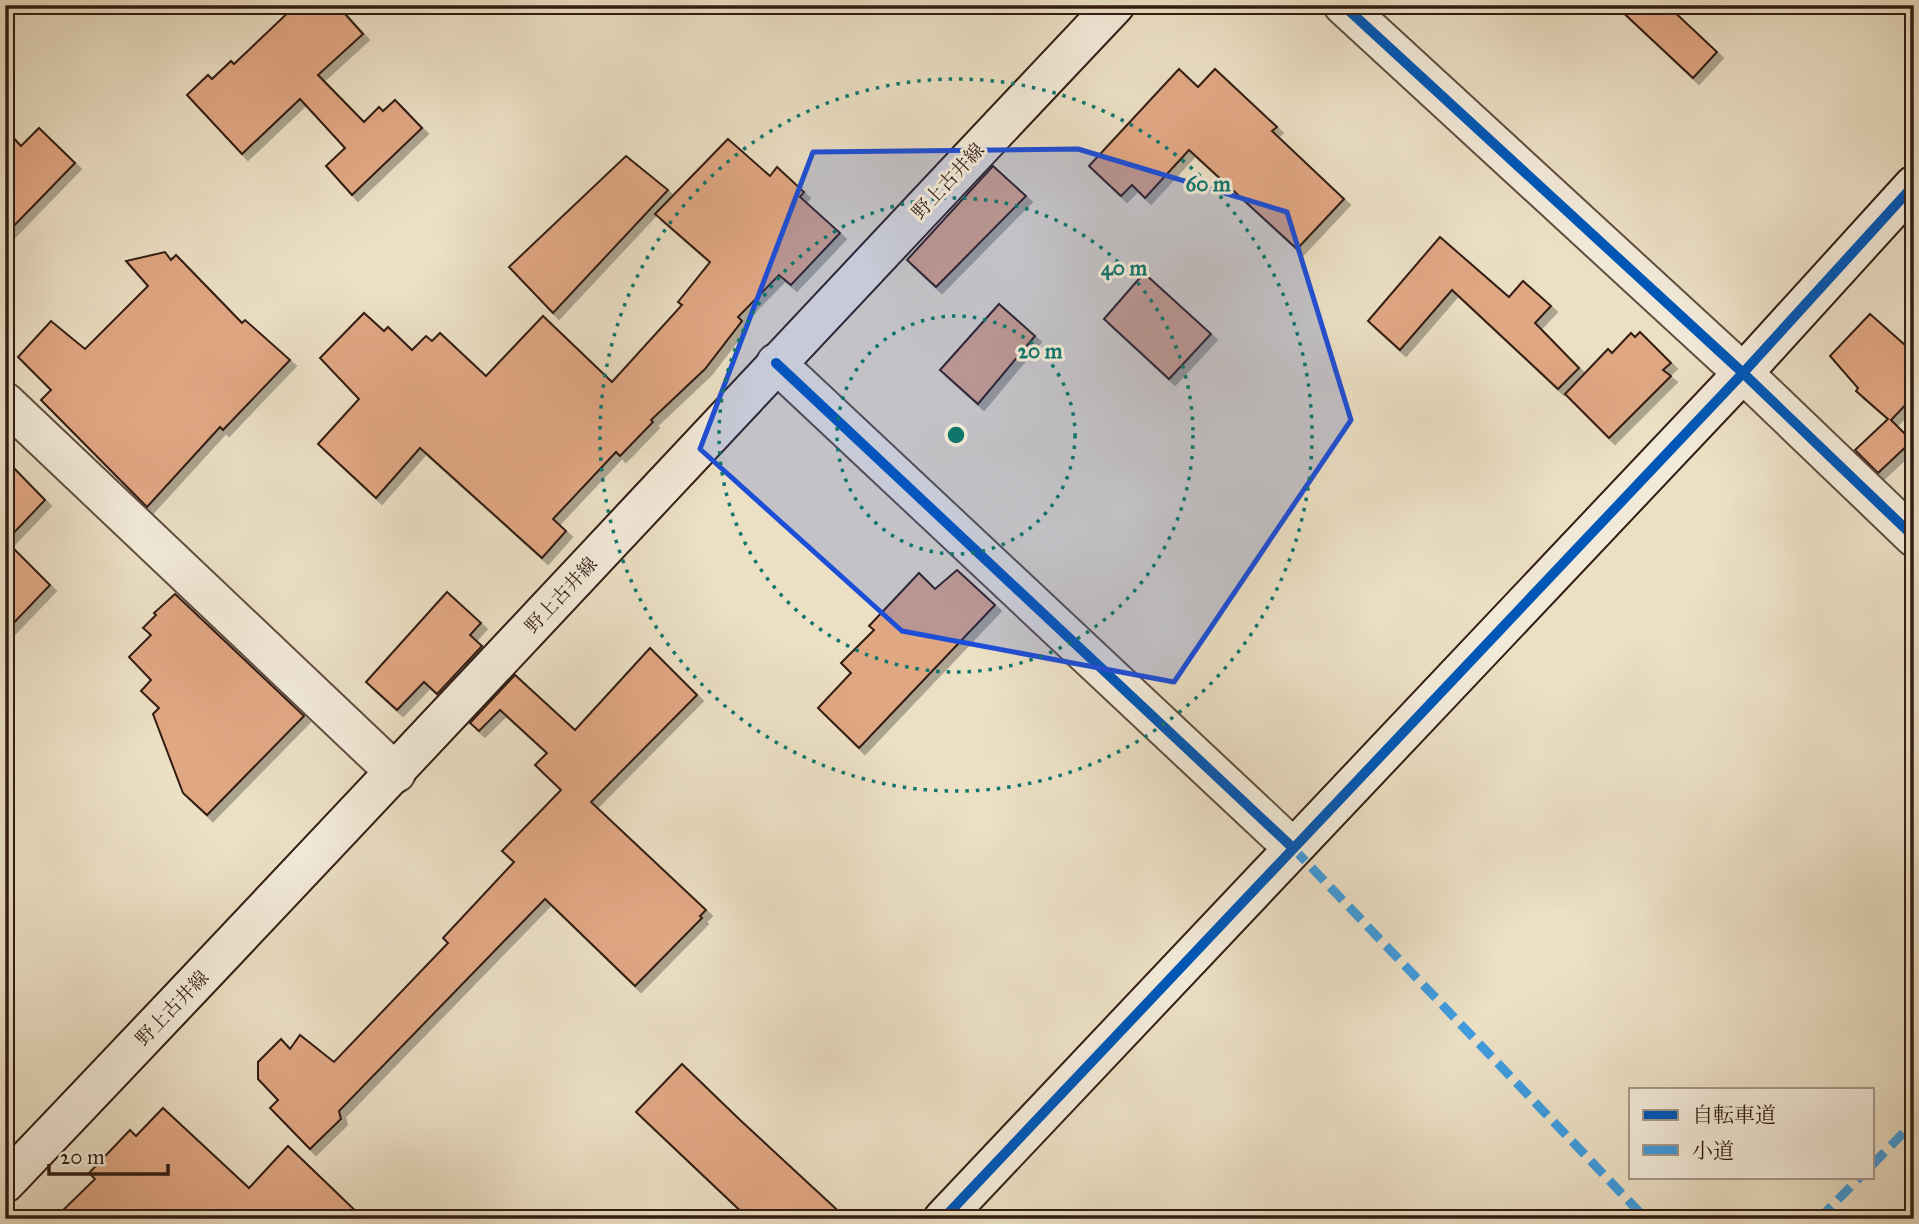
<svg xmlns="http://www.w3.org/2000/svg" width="1919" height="1224" font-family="'IM FELL Great Primer','Noto Serif JP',serif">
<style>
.building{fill:#e0a783;stroke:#321c12;stroke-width:2;filter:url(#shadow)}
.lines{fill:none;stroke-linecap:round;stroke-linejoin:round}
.street-casing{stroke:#604d3e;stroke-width:42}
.secondary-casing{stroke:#321c12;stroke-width:42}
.street{stroke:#f2ead9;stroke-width:38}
.secondary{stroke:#f2ead9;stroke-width:38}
.quiet{stroke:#3e9bde;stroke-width:9;stroke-dasharray:18 9;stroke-linecap:butt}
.cycleway-casing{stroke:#f2ead9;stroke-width:15}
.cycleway{stroke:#0057b8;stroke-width:10}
.marked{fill:#1d4ed8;fill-opacity:0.2;stroke:#1d4ed8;stroke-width:5;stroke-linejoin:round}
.ring{fill:none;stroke:#0f766e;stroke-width:3.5;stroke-dasharray:3.5 7}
.labels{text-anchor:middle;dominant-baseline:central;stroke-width:6;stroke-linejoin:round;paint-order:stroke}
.street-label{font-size:19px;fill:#321c12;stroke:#f2ead9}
.centre{fill:#0f766e;stroke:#f2ead9;stroke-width:3.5}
.ring-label{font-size:21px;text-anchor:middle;font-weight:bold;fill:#0f766e;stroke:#f2ead9;stroke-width:6;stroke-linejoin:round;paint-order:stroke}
</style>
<defs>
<filter id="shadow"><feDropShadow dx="6" dy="6" stdDeviation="0" flood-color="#0004"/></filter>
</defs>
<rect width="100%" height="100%" fill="#ebdfc4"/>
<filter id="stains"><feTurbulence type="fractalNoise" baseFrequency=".00286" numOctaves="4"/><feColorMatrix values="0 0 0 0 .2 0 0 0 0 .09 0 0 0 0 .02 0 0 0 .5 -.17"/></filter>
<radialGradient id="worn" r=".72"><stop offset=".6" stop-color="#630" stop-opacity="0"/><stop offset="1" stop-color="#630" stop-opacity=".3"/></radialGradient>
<g class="building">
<path d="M 296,5 L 337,5 L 363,34 L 318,75 L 364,122 L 379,107 L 383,111 L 395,100 L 422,128 L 352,195 L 326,166 L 345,148 L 300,99 L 242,154 L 187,95 L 208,75 L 212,79 L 231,61 L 234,64 Z"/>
<path d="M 1615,5 L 1667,5 L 1717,52 L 1693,78 Z"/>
<path d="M 1179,69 L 1198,87 L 1215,69 L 1277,127 L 1272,131 L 1344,199 L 1297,249 L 1189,150 L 1145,198 L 1132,185 L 1121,196 L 1089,166 Z"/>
<path d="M 39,128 L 75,163 L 5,235 L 5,129 L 21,146 Z"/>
<path d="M 728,139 L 770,176 L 777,167 L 804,192 L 800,197 L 840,233 L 791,285 L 779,275 L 738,317 L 742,321 L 705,369 L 651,420 L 653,422 L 620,456 L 616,452 L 553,519 L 566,531 L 542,558 L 420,448 L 376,498 L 318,444 L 359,399 L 320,358 L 364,313 L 384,331 L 388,327 L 412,350 L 426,336 L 432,341 L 440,333 L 486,376 L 543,316 L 612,382 L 682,305 L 678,302 L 710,262 L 655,214 Z"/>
<path d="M 626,156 L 668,190 L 553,313 L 509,267 Z"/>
<path d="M 993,166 L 1026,196 L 936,287 L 907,260 Z"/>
<path d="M 1440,237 L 1509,297 L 1523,281 L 1551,306 L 1535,323 L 1579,368 L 1558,389 L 1452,290 L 1400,350 L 1368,321 Z"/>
<path d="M 165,252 L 171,260 L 176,255 L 242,323 L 245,320 L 290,360 L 223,430 L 220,427 L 147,507 L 41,400 L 51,390 L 18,357 L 51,321 L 85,349 L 148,286 L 126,261 Z"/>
<path d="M 1144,273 L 1211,334 L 1169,379 L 1104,319 Z"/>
<path d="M 999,304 L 1035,336 L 978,404 L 940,370 Z"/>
<path d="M 1870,314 L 1914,353 L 1914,396 L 1891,420 L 1912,441 L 1878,473 L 1855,450 L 1888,419 L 1856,391 L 1858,388 L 1830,356 Z"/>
<path d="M 1640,332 L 1671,363 L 1663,370 L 1671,376 L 1609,438 L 1565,394 L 1608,349 L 1612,353 L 1631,333 L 1635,337 Z"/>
<path d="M 5,459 L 45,500 L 6,541 L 50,585 L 5,632 Z"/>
<path d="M 957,570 L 995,605 L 859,748 L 818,708 L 851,673 L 841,663 L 874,630 L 869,626 L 919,573 L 935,589 Z"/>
<path d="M 447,592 L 481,623 L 470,635 L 482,646 L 437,694 L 424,682 L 397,710 L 366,682 Z"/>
<path d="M 175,594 L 304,716 L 207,815 L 183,793 L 153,714 L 159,708 L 141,691 L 151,680 L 129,657 L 151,635 L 143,628 L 156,615 L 154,613 Z"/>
<path d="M 650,648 L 697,695 L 591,802 L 706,910 L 700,916 L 702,918 L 635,986 L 545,899 L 339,1111 L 341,1119 L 310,1149 L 270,1108 L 278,1100 L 258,1079 L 258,1062 L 281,1039 L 290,1049 L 300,1035 L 334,1062 L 448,943 L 443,938 L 514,862 L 502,851 L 561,790 L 535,765 L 547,753 L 500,710 L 479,731 L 470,723 L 515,675 L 575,730 Z"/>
<path d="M 682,1064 L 739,1119 L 847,1219 L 749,1219 L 711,1183 L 636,1112 Z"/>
<path d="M 163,1108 L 249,1188 L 288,1146 L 364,1219 L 54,1219 L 95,1179 L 89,1173 L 130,1130 L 136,1136 Z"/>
</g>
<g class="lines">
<defs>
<g id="street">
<path d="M 1343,5 L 1743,373 L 1914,537"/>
<path d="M 776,363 L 1293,848"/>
<path d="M 5,402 L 396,773"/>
</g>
<g id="secondary">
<path d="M 5,1183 C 378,793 744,397 1115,5"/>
<path d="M 943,1219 L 1743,373 L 1914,185"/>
</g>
</defs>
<use href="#street" class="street-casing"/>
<use href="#secondary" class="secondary-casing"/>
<use href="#street" class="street"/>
<use href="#secondary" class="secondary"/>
<g class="quiet">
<path d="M 1293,848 L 1646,1219"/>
<path d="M 1872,1165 L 1914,1122"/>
<path d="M 1819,1219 L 1860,1177"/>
</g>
<defs>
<g id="cycleway">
<path d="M 1343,5 L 1743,373 L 1914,537"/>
<path d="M 776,363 L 1293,848"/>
<path d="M 943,1219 L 1743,373 L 1914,185"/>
</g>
</defs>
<use href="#cycleway" class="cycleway-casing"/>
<use href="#cycleway" class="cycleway"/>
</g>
<path class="marked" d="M 1078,149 L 1287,212 L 1351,420 L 1174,682 L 902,631 L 700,449 L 813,152 Z"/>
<g class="ring">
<circle cx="956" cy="435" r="119"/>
<circle cx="956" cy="435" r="237"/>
<circle cx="956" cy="435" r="356"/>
</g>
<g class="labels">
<g class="street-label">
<text transform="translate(948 181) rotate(-47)">野上古井線</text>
<text transform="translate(561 595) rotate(-47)">野上古井線</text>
<text transform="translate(172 1008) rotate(-46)">野上古井線</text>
</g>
</g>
<circle cx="956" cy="435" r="10" class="centre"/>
<g class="ring-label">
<text x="1208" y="191">60 m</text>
<text x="1124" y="275">40 m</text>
<text x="1040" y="358">20 m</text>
</g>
<rect width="1919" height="1224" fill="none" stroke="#ebdfc4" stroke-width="28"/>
<rect x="7" y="7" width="1905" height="1210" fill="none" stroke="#321c12" stroke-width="3.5"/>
<rect x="14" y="14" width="1891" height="1196" fill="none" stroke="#321c12" stroke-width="2"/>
<rect x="1629" y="1088" width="245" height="91" fill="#f2ead9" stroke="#a59889" stroke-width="2"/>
<rect x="1643" y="1110" width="35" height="10" fill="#0057b8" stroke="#a59889" stroke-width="2"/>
<text x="1692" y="1122" font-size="21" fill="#321c12">自転車道</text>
<rect x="1643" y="1145" width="35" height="10" fill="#3e9bde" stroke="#a59889" stroke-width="2"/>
<text x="1692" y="1158" font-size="21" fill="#321c12">小道</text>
<path d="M49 1164v10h119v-10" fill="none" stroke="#321c12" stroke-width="3.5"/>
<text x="60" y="1164" font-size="21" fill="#321c12" stroke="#f2ead9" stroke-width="5" paint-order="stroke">20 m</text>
<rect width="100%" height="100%" filter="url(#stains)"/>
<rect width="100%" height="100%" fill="url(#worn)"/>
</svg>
